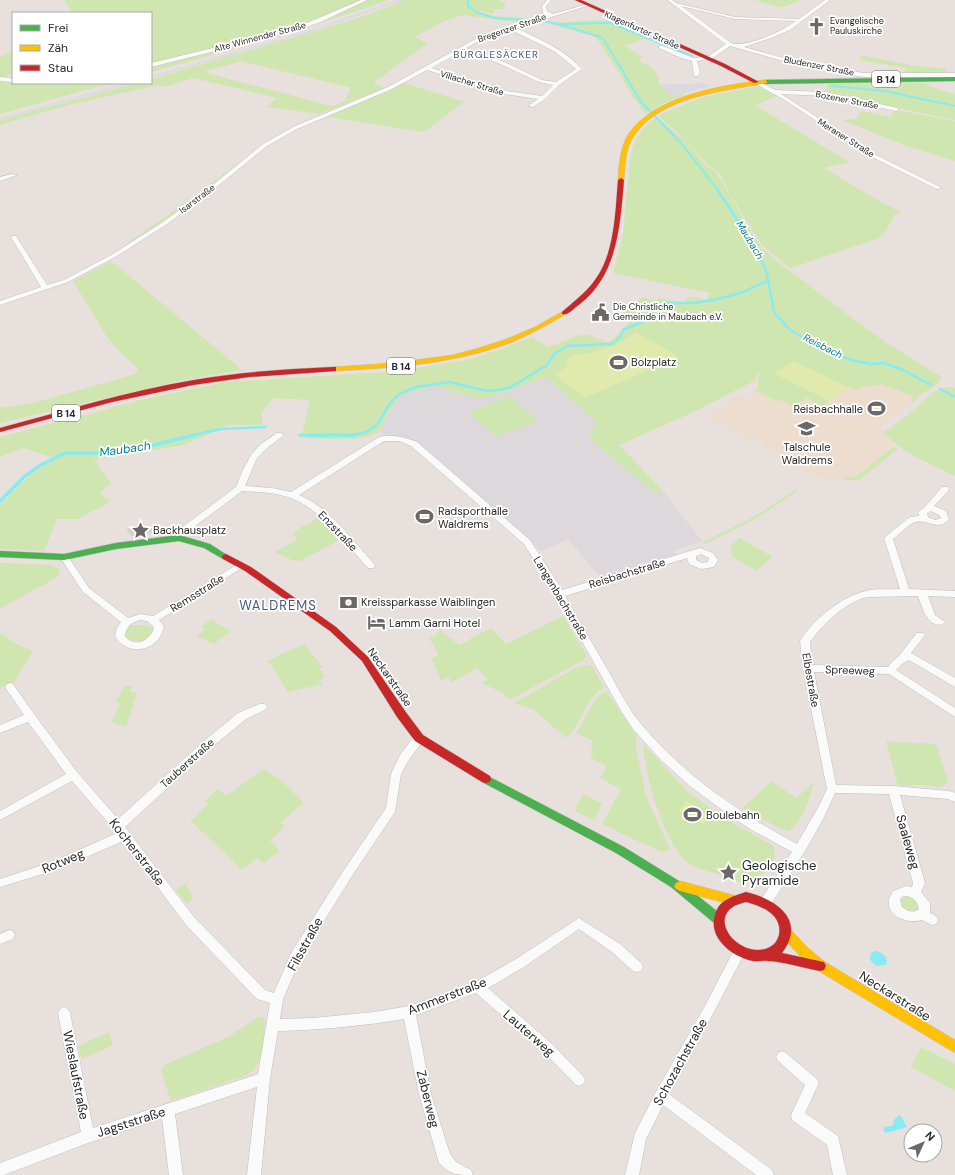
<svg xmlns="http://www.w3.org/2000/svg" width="955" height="1175" font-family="'DM Sans',sans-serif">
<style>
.industrial{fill:#dcd8dc}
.education{fill:#ecddcf}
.green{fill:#d0e6b1;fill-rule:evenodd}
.pitch{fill:#e0eaad}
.plaza{fill:#d7d1cc}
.water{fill:#86ebf2}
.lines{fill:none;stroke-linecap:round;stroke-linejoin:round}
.stream-far2{stroke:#86ebf2;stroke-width:2}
.stream-far1{stroke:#86ebf2;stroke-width:2.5}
.stream{stroke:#86ebf2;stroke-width:3.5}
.street-casing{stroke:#c0bebf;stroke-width:1}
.fast-casing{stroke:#c0bebf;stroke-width:1}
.slow-casing{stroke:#c0bebf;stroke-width:1}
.jam-casing{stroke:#c0bebf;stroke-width:1}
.street{fill:#fbfafa;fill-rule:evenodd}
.fast{fill:#4caf50;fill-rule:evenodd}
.slow{fill:#ffc107;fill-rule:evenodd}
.jam{fill:#c62828;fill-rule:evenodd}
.rail{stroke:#dcdcde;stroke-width:2}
.labels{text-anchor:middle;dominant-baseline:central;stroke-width:3.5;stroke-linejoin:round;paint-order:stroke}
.far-poi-label{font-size:9px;fill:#282828;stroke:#fff;text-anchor:start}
.far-street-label{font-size:9px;fill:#282828;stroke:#fff}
.far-neighbourhood-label{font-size:10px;letter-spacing:1px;fill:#44597d;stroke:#fff}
.shield{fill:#fff;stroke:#686868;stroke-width:1}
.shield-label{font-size:10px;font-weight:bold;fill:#282828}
.far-water-label{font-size:10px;font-style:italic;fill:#027f95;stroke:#fff}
.poi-label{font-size:11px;fill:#282828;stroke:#fff;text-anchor:start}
.street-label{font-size:11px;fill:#282828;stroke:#fff}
.water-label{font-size:12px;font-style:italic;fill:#027f95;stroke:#fff}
.quarter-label{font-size:13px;letter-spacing:1px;fill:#44597d;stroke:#fff}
.near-street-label{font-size:13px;fill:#282828;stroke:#fff}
.near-poi-label{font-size:13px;fill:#282828;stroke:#fff;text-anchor:start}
</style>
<rect width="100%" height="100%" fill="#e7e0dc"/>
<g class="industrial">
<path d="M 704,83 L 709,86 L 671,97 L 659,85 Z"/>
<path d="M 545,377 L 597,422 L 588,438 L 655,493 L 663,491 L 702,541 L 673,551 L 684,563 L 677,562 L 606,584 L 568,539 L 542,551 L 416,443 L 379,432 L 398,398 L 408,393 L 436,386 L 463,395 L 481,398 L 493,397 Z"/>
</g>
<path class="education" d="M 881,384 L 912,396 L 911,401 L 913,403 L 881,427 L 892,441 L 893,447 L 857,476 L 840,479 L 824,478 L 813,475 L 783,460 L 785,458 L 762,445 L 765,442 L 754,436 L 749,439 L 709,417 L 738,395 L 750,401 L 753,398 L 747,396 L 755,390 L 777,401 L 780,399 L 794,407 L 806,398 L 848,387 L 856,391 L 866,386 L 877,386 Z"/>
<g class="green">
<path d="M 64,0 L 363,0 L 296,28 L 151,64 L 151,13 L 73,13 Z"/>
<path d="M 367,0 L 389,0 L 318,24 Z"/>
<path d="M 405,0 L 498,0 L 505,3 L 504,9 L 495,9 L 493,14 L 481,11 L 481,9 L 480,12 L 494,16 L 534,19 L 523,23 L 463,15 L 447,20 L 414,37 L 428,43 L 373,83 L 385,88 L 319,114 L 266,107 L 277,98 L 193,78 L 165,87 L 159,85 L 72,104 L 0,125 L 0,120 L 137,83 L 151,83 L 151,79 L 322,29 L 364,16 ZM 241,61 L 351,88 L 344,102 L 332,106 L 203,72 Z"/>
<path d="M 755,0 L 802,0 L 781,8 Z"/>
<path d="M 548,20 C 565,25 583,19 600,20 C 619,21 634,29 650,37 L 625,46 L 642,57 L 639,61 C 651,66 658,69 659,84 L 671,97 L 684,93 L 685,95 L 664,103 L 646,114 L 632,96 L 618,71 L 596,37 L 543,22 Z"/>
<path d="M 280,36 L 270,39 L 151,72 L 151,66 Z"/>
<path d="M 13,49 L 13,73 L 0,79 L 0,57 Z"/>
<path d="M 861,55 L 909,65 L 947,69 L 943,74 L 903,75 L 906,68 L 859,60 Z"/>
<path d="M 0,81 L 13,81 L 13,83 L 111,83 L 0,114 Z"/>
<path d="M 405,83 L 464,102 L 424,132 L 323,116 Z"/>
<path d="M 924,83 L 940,90 L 955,94 L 955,120 L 854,99 L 856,97 L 826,91 L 829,84 Z"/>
<path d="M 760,86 L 778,96 L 755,105 L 849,162 L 824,168 L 879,201 L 901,212 L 895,215 L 884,233 L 877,239 L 791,268 L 789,267 L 762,245 L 730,194 L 720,173 L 709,166 L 673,128 L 658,116 L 688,103 L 708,96 Z"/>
<path d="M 895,110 L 955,121 L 955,161 L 909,147 L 842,120 L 856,119 L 861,111 L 890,117 Z"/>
<path d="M 657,117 L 686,142 L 705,165 L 717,173 L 754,237 L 763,249 L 783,266 L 868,330 L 890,345 L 940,376 L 941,379 C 939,387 919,392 913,403 L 911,401 L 913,399 L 912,396 L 881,384 L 877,386 L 866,386 L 856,391 L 848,387 L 823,406 L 806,398 L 794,407 L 780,399 L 777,402 L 755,390 L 758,388 L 758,376 L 763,373 L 756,375 L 756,380 L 691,413 L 619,445 L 663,491 L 655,493 L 588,438 L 597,422 L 545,377 L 493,397 L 481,398 L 463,395 L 436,386 L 408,393 L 398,398 L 379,432 C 360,443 321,438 299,438 L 303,431 L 310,400 L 273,398 L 262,412 L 262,425 L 229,425 L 184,445 L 94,460 L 111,483 L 100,493 L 110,502 L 78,519 L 57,519 L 44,551 L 0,549 L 0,505 L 30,475 L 56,459 L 24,448 L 0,457 L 0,437 L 145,399 L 225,382 L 400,371 L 471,359 L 499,350 L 532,337 L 548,347 L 581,335 L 589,335 L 607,342 C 619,337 619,330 628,324 L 625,309 L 643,297 L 654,301 L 660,298 L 684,303 L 689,296 L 706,300 L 710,293 L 613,273 L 623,235 L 630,157 C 634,139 642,127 657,117 ZM 636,332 L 584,398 L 556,375 L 566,366 L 568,358 C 576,354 582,354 590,353 C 605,349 624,343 636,332 Z"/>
<path d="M 272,138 L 188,204 L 144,234 L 122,247 L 185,203 Z"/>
<path d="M 111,261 L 242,370 L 179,381 L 0,423 L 0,408 L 33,403 L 136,374 L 138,368 L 123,355 L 107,337 L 73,281 Z"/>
<path d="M 951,387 L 955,388 L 955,476 C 931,464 901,453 884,432 C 895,424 907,416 917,407 C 930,397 932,388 951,387 Z"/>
<path d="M 510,396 L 538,421 L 496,437 L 468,412 Z"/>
<path d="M 893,447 L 898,449 L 858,481 L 840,479 L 857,476 Z"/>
<path d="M 797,489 L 799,490 L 757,518 L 705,544 L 703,542 L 750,519 Z"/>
<path d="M 320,515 L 339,538 L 336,542 L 299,561 L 294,561 L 275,552 L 298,539 L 292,534 L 304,525 L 306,526 Z"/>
<path d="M 740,538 L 773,557 L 756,571 L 732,556 L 730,546 Z"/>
<path d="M 0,563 L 50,565 L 59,568 L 59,576 L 0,609 Z"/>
<path d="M 563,616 L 587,656 L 585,659 L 510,700 L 504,694 L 482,683 L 488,679 L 477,668 L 452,682 L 448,677 L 441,681 L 432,659 L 439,655 L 429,638 L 435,636 L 440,630 L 459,645 L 491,628 L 506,644 Z"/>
<path d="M 211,619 L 230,631 L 214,644 L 197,636 L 205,630 L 201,627 Z"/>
<path d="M 130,625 L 147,625 L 155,630 L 147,641 L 134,641 L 125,638 L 121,631 Z"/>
<path d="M 0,633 L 14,643 L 33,651 L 14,682 L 0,688 Z"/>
<path d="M 304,644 L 323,667 L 319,669 L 325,676 L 320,680 L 323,684 L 288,692 L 272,666 L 267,661 Z"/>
<path d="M 586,665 L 592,666 L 604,687 C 585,698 582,724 566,738 L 533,709 L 514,703 L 577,667 Z"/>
<path d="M 125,685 L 132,687 L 130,692 L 137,693 L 126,727 L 112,722 L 120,704 L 116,701 Z"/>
<path d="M 606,691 L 636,735 L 636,748 L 646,796 L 670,849 L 665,852 L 659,851 L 602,824 L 621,789 L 600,778 L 607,766 C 590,757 589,761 593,741 L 576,733 L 597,697 Z"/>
<path d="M 886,741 L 936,744 L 948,782 L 942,787 L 921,785 L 898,786 Z"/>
<path d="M 643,744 L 688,792 L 724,818 L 772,845 C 783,863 758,880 743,885 C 727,873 706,874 690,864 C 664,847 645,774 643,744 Z"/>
<path d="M 264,769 L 282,781 L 304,803 L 280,823 L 285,826 L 270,841 L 280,851 L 264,863 L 257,858 L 242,870 L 191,821 L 208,804 L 205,801 L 218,789 L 226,796 Z"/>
<path d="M 772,781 L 796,798 L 813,783 C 811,797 802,824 788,831 L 779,828 L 742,808 Z"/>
<path d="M 582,794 L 602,803 L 594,820 L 575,811 Z"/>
<path d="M 189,881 L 187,887 L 193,895 L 193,898 L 187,904 L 176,890 Z"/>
<path d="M 904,896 L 913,897 L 920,907 L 919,909 L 911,912 L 902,908 L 900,902 Z"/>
<path d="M 258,1017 L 263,1017 L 265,1022 C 263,1042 266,1063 247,1075 L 171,1101 L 161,1071 L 164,1065 L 230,1036 Z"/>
<path d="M 109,1032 L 113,1045 L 82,1059 L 78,1046 Z"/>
<path d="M 921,1047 L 955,1064 L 955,1091 L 911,1067 Z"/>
</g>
<g class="pitch">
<path d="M 636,332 L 679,357 L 584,398 L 556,375 L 566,366 L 568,358 C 575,354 582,354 590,353 C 605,349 624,343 636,332 Z"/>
<path d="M 794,361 L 848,387 L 830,401 L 775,374 Z"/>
<path d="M 686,801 L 710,815 L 703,824 L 679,811 Z"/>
</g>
<path class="plaza" d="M 138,524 L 144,529 L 150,526 L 156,532 L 132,536 L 126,530 Z"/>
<g class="water">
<path d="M 875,951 C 881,952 886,955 887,961 L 885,965 L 877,966 L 870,960 L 871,953 Z"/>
<path d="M 899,1115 L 901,1116 L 907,1127 L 886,1133 L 883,1130 L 885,1126 L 887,1127 L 893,1125 L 894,1120 Z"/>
</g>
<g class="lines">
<g class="stream-far2">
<path d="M 468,0 L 468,6 L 476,12 L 494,18 L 543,21 L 565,26 L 600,37 L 604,40 L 641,102 L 680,142 L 718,190"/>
<path d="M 562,24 L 610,23 L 692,56"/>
<path d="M 832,86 L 885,91 L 955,106"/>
</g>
<g class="stream-far1">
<path d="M 717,189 L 756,249 L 766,270 L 774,312 L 789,329 L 814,344 L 851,360 L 871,364 L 884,363 L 903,370 L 931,385"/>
<path d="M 940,389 L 955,397"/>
<path d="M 404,392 L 416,387 L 449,382 L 487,391 L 499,390 L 511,387 L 547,365 L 554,354 L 567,346 L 611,344 C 618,341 621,337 623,330 L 646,320 L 657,306 L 663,303 L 694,303 L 713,300 L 741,293 L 767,281"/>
<path d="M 299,435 L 328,436"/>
<path d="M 190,436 L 221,429 L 265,427"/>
<path d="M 344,436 C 390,433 374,413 401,393"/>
</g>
<g class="stream">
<path d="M 309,435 L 355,435"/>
<path d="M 0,501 L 25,476 L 41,465 L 65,453 L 103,453 L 142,448 L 195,435"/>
</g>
<defs>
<g id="street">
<path d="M 361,0 L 367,0 L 323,21 L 299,30 L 151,67 L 151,63 L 295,28 Z"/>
<path d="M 547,0 L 551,0 L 546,6 L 547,11 L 553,14 L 588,4 L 590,5 L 516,28 C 539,39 564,49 582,69 L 559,85 L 545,99 L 533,107 L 528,106 L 538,99 L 504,94 L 427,70 L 392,89 L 297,129 L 267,146 L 203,198 L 167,224 L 117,256 L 68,282 L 0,305 L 0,301 L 41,287 L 11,237 L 12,236 L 16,236 L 47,285 L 64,280 L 113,254 L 163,222 L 199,196 L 263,144 L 293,127 L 388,87 L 481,36 L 548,16 L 543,13 L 542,6 ZM 511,30 L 554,51 L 576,69 L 556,82 L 542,80 L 502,61 L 466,48 L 485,38 ZM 463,50 L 498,63 L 539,82 L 553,85 L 542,96 L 507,91 L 431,68 Z"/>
<path d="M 667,0 L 672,0 L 676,3 L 735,17 L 799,19 L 825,0 L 830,0 L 790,30 L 771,38 L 744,47 L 808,65 L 864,73 L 955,73 L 955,77 L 864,77 L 808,68 L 730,46 L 713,58 L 697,61 L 700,72 L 698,76 L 694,76 L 692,61 L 681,58 L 659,48 L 659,46 L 663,46 L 694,58 L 709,56 L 726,44 ZM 681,6 L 735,19 L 796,21 C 782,31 747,48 731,43 Z"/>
<path d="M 0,77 L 13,78 L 13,82 L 0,81 Z"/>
<path d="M 754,81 L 758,81 L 775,90 L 825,92 L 898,108 L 898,110 L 896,111 L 825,96 L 781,94 L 874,154 L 942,188 L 937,189 L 870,156 L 783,99 L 754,83 Z"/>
<path d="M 12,174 L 17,175 L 0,181 L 0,177 Z"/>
<path d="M 277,433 L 280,433 L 284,435 L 267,448 L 257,458 L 245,486 L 272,488 L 291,492 L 379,437 C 392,434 404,437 417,442 L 530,540 L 562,590 L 700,548 L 713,553 L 718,560 L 714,567 L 701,569 L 689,564 L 687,558 L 565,596 C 580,621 594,647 609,672 C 619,690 628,708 641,724 C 684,775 738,812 797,844 L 819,806 L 827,789 L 803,668 L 800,641 C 813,620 842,596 866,591 C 876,588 889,590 900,589 L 884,538 L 910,517 L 919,516 L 918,512 L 924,508 L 942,487 L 948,487 L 949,489 L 948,491 L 934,506 L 946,511 L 949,519 C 939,532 928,519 916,522 C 910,523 898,535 893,539 L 909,589 L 955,591 L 955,597 L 928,596 L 935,615 L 945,622 L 943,624 C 927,629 922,606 918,596 L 868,597 C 845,602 824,623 810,642 L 812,665 L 888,667 L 893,661 L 898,657 L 917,633 L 923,633 L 925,635 L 911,653 L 955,678 L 955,687 L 909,660 L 902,664 L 896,670 L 955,708 L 955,717 L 889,674 L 814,672 L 836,785 L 893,786 L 949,791 L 955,793 L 955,802 L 948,799 L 900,795 L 925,883 L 921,892 L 930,903 L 930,913 L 936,916 L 938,920 L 936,924 L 932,925 L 922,920 C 909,924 886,917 889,899 C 890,897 892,893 893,891 L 906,886 L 912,887 L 913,883 L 889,794 L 835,793 C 819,833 793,869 770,906 L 766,907 L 762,906 L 760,902 L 762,898 L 792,852 L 750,829 L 732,817 L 691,787 L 661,760 L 633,729 L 620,709 L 556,595 L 524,544 L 411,446 L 399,441 L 384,441 L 299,495 C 330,508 352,540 374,564 L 375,566 L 374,568 L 368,568 C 345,543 321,508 288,497 C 273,492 257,492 242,491 L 186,533 L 182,540 L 176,540 L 175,538 L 180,529 L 236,487 L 243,470 L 251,455 L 261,444 ZM 931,511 L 939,515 L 941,518 L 935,520 L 928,517 L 927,513 ZM 701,554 L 709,558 L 708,562 L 702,563 L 696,560 L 696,556 ZM 906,896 C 913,897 918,902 919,909 C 913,914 907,911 902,907 L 900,900 L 901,897 Z"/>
<path d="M 64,554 L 67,555 L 89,588 L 128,618 L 141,614 L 153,616 L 238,564 L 244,564 L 245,566 L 159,620 L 164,626 C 160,651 128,658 115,636 L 117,628 L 121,622 L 83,592 L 60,557 ZM 141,620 L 147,621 L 154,627 C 152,640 134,649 125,636 C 126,626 132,622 141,620 Z"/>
<path d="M 10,683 L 13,684 L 34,714 L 77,772 L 118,819 L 204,741 L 238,713 L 259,704 L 265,704 L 267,707 L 265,710 L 246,719 L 212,747 L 125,827 L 194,917 L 265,990 L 274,993 L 291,953 L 342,873 L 386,808 L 391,774 L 400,755 L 415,735 L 419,734 L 423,735 L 424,738 L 423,741 L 408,761 L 401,774 L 395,812 L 350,879 L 300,960 L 283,999 L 280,1019 L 313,1018 L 374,1012 L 409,1006 L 474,983 L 516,959 L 579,918 L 620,944 L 641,963 L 643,967 L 641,971 L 637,972 L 633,971 L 612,952 L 579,929 L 524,967 L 488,988 L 552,1044 L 583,1076 L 585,1080 L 583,1084 L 579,1086 L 575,1084 L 544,1052 L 476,993 L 416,1015 L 431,1094 L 450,1154 L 456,1162 L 471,1170 L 473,1175 C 455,1175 451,1175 439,1163 L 419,1094 L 404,1019 C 362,1026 320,1030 278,1031 L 270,1078 L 261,1175 L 247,1175 L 257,1087 L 175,1114 L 183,1175 L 169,1175 L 162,1118 L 88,1143 L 4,1175 L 0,1175 L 0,1163 L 81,1132 L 58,1013 L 60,1009 L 64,1007 L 68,1009 L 70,1013 L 93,1128 L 258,1074 L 270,1003 L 257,999 L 186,925 L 123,841 L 59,869 L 0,887 L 0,879 L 52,862 L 117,833 L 72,781 L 0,820 L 0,811 L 66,774 L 28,722 L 0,733 L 0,725 L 24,715 L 5,687 L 7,684 Z"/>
<path d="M 9,930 L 13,931 L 15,935 L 13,939 L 0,944 L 0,934 Z"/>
<path d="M 739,947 L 743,948 L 745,952 L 743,956 L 714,1012 L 669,1094 L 772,1170 L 774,1175 L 756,1175 L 663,1105 L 646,1139 L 639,1175 L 625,1175 L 635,1133 L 656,1092 L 706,1004 L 735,948 Z"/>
<path d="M 782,1051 L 786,1053 L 817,1079 L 819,1083 L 805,1113 L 838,1136 L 847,1175 L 833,1175 L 827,1145 L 792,1120 L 791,1115 L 805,1085 L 778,1061 L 776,1057 L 778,1053 Z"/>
</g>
<g id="fast">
<path d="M 955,77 L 955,81 L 765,84 L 762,82 L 765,80 Z"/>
<path d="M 179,535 L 210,544 L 230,557 L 229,559 L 223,559 L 204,548 L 179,541 L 116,549 L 64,560 L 0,557 L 0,551 L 64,554 L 116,543 Z"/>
<path d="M 486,775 L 624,847 L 679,881 L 722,915 L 724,919 L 722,923 L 718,924 L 714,923 L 671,887 L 616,853 L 482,782 L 481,779 L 482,776 Z"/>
</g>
<g id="slow">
<path d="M 765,80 L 767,81 L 767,83 C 725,91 660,96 634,136 C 625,148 625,166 624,180 L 621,182 L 618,180 C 619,165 620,148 628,135 C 653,96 723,85 765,80 Z"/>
<path d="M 564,311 L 567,313 L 566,314 C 549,324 531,334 512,342 C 455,364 393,368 333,371 L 329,369 L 333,367 L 394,363 L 453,355 L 479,348 L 507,339 L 535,327 Z"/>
<path d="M 680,881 L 733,895 L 737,897 L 739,900 L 737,903 L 733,905 L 680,891 L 676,889 L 674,886 L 676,883 Z"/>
<path d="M 786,928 L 790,929 L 808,948 L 825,962 L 955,1040 L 955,1053 L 817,970 L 800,956 L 782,937 L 780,933 L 782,929 Z"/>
</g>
<g id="jam">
<path d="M 575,0 L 581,0 L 725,64 L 759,82 L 754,83 L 721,66 Z"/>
<path d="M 621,178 L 624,180 C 620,225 618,274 580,304 C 574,308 568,316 562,314 L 562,312 C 572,303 583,295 592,284 C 615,256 615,215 618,180 Z"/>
<path d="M 333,367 L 336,367 L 336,371 L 249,377 L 193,385 L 112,402 L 0,432 L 0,428 C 64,411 128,391 194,380 C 240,372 287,369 333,367 Z"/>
<path d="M 226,554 L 251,567 L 336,627 L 368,657 L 405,711 L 423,735 L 490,776 L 491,779 L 490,782 L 486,783 L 482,782 L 415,741 L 397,717 L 362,661 L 330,631 L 245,571 L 223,559 L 222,557 L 223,555 Z"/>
<path d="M 746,892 C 776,899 807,920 782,953 L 824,962 L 826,966 L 824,970 L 820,971 C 803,968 785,962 768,961 C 764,960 758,962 753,961 C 735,958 711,941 714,920 C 717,900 729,898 746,892 ZM 746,902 C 762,906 783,915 779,935 C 777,941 775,944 770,947 C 744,961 707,923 734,906 C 738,904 742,903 746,902 Z"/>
</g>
</defs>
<use href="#street" class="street-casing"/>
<use href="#fast" class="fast-casing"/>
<use href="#slow" class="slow-casing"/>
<use href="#jam" class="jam-casing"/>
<use href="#street" class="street"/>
<use href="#fast" class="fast"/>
<use href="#slow" class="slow"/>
<use href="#jam" class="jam"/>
<g class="rail">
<path d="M 151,77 L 308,32 L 401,0"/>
<path d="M 0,119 L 129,83"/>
</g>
</g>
<defs>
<symbol id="church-bare" viewBox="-9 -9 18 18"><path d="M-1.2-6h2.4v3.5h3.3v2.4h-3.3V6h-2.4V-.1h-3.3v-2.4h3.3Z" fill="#6b6867" stroke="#fff" stroke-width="2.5" paint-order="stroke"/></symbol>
<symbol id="civic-bare" viewBox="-9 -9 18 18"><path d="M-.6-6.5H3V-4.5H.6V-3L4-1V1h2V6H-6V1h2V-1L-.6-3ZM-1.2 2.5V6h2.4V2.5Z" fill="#6b6867" stroke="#fff" stroke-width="2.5" paint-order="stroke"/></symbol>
<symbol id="stadium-bare" viewBox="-9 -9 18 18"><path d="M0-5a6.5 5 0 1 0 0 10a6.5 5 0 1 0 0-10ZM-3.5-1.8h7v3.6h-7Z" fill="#6b6867" stroke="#fff" stroke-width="2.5" paint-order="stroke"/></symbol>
<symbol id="school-bare" viewBox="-9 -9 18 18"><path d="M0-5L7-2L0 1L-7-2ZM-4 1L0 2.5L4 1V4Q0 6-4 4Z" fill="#6b6867" stroke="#fff" stroke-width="2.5" paint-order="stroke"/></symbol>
<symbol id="sight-bare" viewBox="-9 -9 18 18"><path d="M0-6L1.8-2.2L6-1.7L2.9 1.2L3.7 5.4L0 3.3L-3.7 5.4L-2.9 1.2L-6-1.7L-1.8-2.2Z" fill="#6b6867" stroke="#fff" stroke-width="2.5" paint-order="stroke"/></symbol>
<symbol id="bank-bare" viewBox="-9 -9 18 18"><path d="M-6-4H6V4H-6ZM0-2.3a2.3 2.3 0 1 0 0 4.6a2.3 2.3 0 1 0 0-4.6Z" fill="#6b6867" stroke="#fff" stroke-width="2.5" paint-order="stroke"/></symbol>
<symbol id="hotel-bare" viewBox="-9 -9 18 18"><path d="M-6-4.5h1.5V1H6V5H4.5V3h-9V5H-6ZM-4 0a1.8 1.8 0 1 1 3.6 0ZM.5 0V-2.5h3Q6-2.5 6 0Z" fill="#6b6867" stroke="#fff" stroke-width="2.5" paint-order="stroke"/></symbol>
</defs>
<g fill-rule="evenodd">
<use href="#church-bare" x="804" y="14" width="25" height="25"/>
<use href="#civic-bare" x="588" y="300" width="25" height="25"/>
<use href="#stadium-bare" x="606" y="350" width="25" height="25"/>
<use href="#stadium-bare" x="864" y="396" width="25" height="25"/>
<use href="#school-bare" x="794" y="416" width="25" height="25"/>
<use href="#stadium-bare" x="412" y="504" width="25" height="25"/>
<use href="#sight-bare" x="128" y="518" width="25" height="25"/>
<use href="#bank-bare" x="336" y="590" width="25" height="25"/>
<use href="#hotel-bare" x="364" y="610" width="25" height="25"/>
<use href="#stadium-bare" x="680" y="802" width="25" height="25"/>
<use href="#sight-bare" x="716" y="860" width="25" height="25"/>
</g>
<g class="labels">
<g class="far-poi-label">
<text x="830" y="21">Evangelische<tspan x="830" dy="10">Pauluskirche</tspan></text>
<text x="613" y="307">Die Christliche<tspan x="613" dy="10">Gemeinde in Maubach e.V.</tspan></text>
</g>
<g class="far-street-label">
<text transform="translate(512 28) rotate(-19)">Bregenzer Straße</text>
<text transform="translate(642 30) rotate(24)">Klagenfurter Straße</text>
<text transform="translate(260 37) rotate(-15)">Alte Winnender Straße</text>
<text transform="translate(819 66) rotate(11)">Bludenzer Straße</text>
<text transform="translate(472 83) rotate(17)">Villacher Straße</text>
<text transform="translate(847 100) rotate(11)">Bozener Straße</text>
<text transform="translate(846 138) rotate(32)">Meraner Straße</text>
<text transform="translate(197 199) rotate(-37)">Isarstraße</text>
</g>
<g class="far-neighbourhood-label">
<text x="496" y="54">BÜRGLESÄCKER</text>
</g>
<g class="shield">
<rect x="872" y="71" width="28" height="16" rx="3"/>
<rect x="387" y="358" width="28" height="16" rx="3"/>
<rect x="52" y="405" width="28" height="16" rx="3"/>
</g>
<g class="shield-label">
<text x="886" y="79">B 14</text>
<text x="401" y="366">B 14</text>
<text x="66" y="413">B 14</text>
</g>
<g class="far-water-label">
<text transform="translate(750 240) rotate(59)">Maubach</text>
<text transform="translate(823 346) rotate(27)">Reisbach</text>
</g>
<g class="poi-label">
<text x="631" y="362">Bolzplatz</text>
<text x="863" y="409" text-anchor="end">Reisbachhalle</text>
<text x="807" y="447" text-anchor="middle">Talschule<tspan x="807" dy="13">Waldrems</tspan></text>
<text x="438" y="511">Radsporthalle<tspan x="438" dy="13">Waldrems</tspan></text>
<text x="153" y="530">Backhausplatz</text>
<text x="361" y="602">Kreissparkasse Waiblingen</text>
<text x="389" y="623">Lamm Garni Hotel</text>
<text x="706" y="815">Boulebahn</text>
</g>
<g class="street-label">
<text transform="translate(338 531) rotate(46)">Enzstraße</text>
<text transform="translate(627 573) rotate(-17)">Reisbachstraße</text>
<text transform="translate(197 593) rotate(-32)">Remsstraße</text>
<text transform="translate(561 598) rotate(59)">Langenbachstraße</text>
<text transform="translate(850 670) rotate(2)">Spreeweg</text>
<text transform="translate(390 677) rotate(55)">Neckarstraße</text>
<text transform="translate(811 680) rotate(80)">Elbestraße</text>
<text transform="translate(187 763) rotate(-42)">Tauberstraße</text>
</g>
<g class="water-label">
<text transform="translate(125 449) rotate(-8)">Maubach</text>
</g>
<g class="quarter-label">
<text x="278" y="605">WALDREMS</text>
</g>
<g class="near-street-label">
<text transform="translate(908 842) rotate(74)">Saaleweg</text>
<text transform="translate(137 852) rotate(52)">Kocherstraße</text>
<text transform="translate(63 861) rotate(-22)">Rotweg</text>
<text transform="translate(305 944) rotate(-61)">Filsstraße</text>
<text transform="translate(447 996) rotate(-21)">Ammerstraße</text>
<text transform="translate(895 996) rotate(32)">Neckarstraße</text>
<text transform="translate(529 1033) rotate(41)">Lauterweg</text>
<text transform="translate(680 1062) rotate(-61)">Schozachstraße</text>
<text transform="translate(76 1075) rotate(79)">Wieslaufstraße</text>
<text transform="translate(428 1099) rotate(76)">Zaberweg</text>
<text transform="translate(131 1122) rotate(-18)">Jagststraße</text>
</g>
<g class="near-poi-label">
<text x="742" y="865">Geologische<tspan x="742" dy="15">Pyramide</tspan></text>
</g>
</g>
<rect x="12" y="12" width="140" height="72" fill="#ffffff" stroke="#a9a9a9"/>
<rect x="20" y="25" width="20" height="6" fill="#4caf50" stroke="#a9a9a9"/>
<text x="48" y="32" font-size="12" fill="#282828">Frei</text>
<rect x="20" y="45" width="20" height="6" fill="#ffc107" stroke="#a9a9a9"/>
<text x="48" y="52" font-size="12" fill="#282828">Zäh</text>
<rect x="20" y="65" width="20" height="6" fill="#c62828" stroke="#a9a9a9"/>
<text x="48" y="72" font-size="12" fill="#282828">Stau</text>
<g transform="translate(923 1143) rotate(46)"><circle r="19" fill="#ffffff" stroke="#a9a9a9"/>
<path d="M0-3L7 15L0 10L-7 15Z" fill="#6b6867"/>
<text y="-6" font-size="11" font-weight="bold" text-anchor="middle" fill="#282828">N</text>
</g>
</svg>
